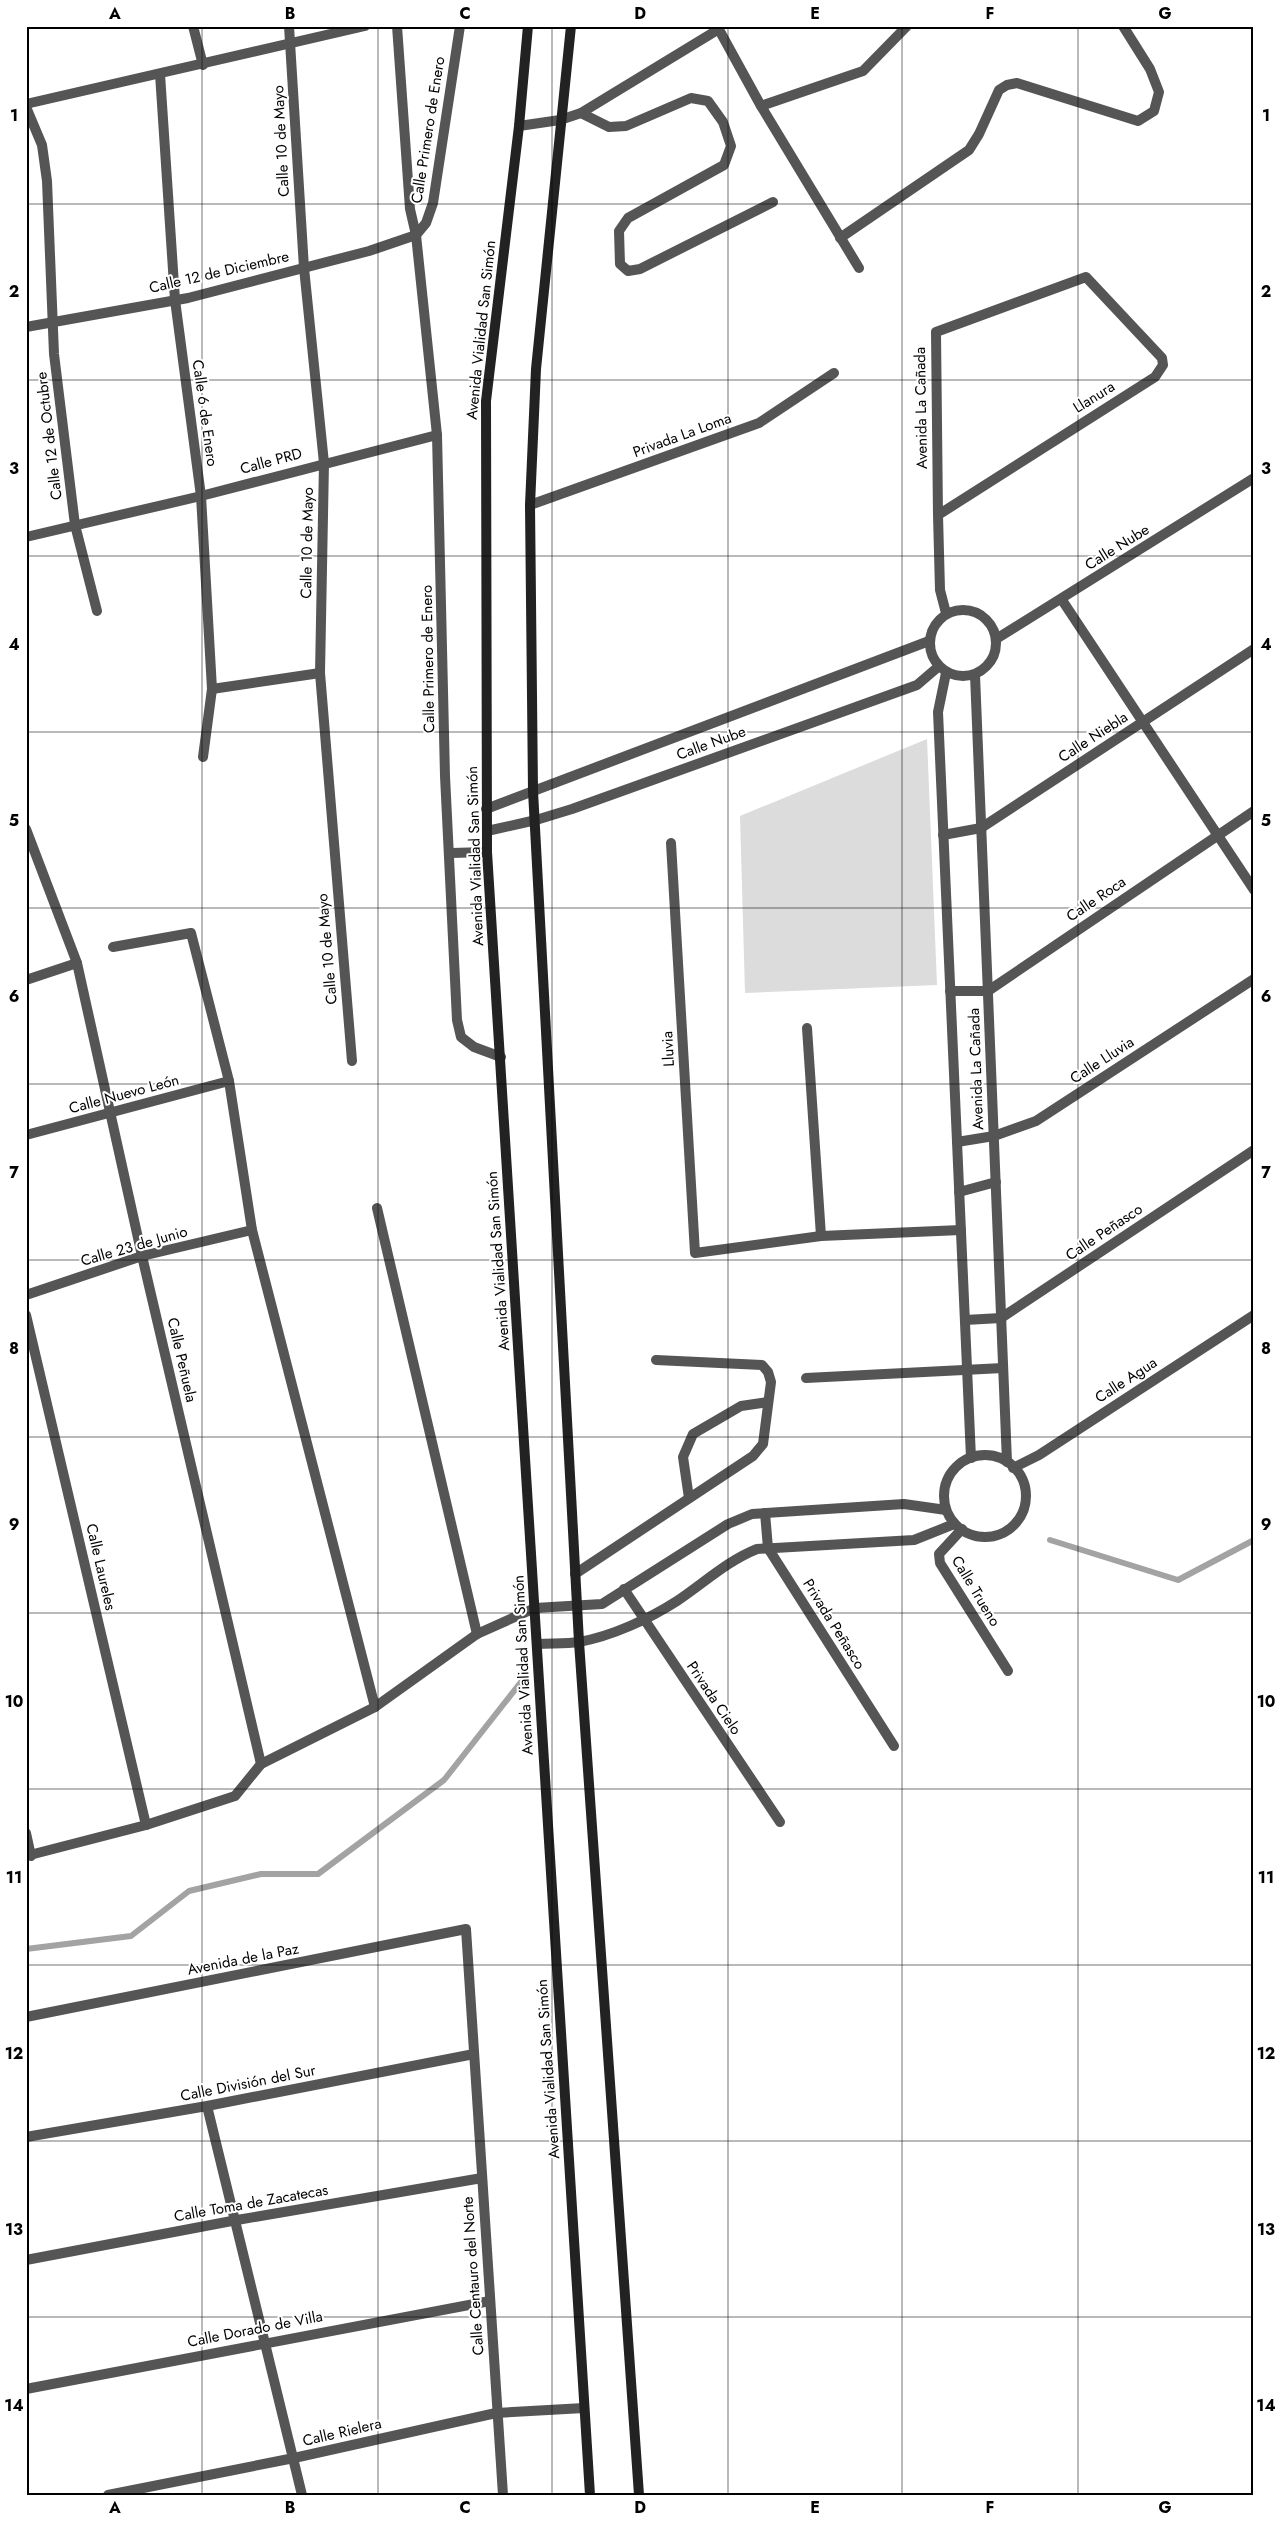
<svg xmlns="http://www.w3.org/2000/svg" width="1280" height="2521" font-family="Jost,sans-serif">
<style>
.green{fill:#dcdcdc}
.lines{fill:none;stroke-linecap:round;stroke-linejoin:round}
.stream{stroke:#a3a3a3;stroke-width:6}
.service{stroke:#555;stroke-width:10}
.minor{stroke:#555;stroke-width:10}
.secondary{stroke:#222;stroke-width:10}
.grid{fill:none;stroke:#000;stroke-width:1;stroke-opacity:0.55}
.labels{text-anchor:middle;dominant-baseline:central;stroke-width:4;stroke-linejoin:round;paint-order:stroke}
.street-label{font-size:15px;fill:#000;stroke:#fff}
.neatline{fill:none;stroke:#000;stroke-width:2}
.grid-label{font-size:16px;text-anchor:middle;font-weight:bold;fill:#000}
</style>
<rect width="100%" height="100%" fill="#fff"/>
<path class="green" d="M 927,739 L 937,985 L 745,993 L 740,816 Z"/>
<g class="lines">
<g class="stream">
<path d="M 1050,1540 L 1178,1580 L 1254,1540"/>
<path d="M 26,1949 L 131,1936 L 189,1891 L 261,1874 L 318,1874 L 444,1780 L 521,1682"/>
</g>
<g class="service">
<path d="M 717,26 L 761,106 L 859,268"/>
<path d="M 761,106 L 863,71 L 907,26"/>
<path d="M 581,113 L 609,127 L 626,126 L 691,98 L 708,101 L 723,122 L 731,146 L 724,165 L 628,218 L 619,231 L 620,264 L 628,271 L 640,269 L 773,202"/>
<path d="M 519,126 L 560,120 L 581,113 L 719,29"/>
<path d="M 840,238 L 969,150 L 979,134 L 999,90 L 1007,85 L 1017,83 L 1138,121 L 1154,111 L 1159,92 L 1150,69 L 1123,26"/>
<path d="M 689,1498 L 683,1457 L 693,1434 L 741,1406 L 768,1402"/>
<path d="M 575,1574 L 753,1456 L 763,1444 L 771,1382 L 768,1372 L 762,1365 L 656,1360"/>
</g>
<g class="minor">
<path d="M 193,26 L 203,65"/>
<path d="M 289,26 L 304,268 L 324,463 L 320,673 L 352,1061"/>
<path d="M 397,26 L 410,209 L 416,235 L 437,435 L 445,776 L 457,1020 L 461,1037 L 474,1047 L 501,1057"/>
<path d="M 160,74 L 175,300 L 201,496 L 212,689 L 203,757"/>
<path d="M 26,104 L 365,26"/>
<path d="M 26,107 L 42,145 L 47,181 L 54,354 L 75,525 L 97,611"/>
<path d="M 416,235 L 426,223 L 433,203 L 460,26"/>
<path d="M 26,327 L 188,298 L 369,251 L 416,235"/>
<path d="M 530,505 L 759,423 L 834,373"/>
<path d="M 938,515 L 1155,377 L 1163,365 L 1162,358 L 1086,277 L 936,332 L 938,515 L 940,590 L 946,613"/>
<path d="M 26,537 L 201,496 L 437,435"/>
<path d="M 1062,600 L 1254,890"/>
<circle cx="963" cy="643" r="33"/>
<path d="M 996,639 L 1254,478"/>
<path d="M 946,673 L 938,712 L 971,1458"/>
<path d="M 975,675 L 1007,1462"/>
<path d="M 212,689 L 320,673"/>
<path d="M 486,809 L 929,641"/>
<path d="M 26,829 L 77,963 L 142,1256 L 261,1764"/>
<path d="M 487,831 L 536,820 L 572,809 L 917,685 L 938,667"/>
<path d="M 943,835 L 981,828 L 1254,649"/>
<path d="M 671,843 L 695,1253 L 821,1236 L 961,1230"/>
<path d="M 451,853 L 487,852"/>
<path d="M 113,947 L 191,933 L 229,1081 L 252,1230 L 375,1707"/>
<path d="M 26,980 L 77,963"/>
<path d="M 950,991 L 988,991 L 1254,811"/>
<path d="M 807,1028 L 821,1236"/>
<path d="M 26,1135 L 229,1081"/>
<path d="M 957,1142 L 994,1136 L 1036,1121 L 1254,979"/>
<path d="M 959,1192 L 996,1182"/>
<path d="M 377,1208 L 477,1634"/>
<path d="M 26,1295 L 142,1256 L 252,1230"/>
<path d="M 26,1315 L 146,1825"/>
<path d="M 965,1320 L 1001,1318 L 1254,1150"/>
<path d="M 806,1378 L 1003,1368"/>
<circle cx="985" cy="1496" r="41"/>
<path d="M 1013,1468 L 1039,1455 L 1254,1315"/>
<path d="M 765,1513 L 768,1548 L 894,1746"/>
<path d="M 962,1529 L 939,1554 L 940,1563 L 1008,1671"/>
<path d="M 624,1589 L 780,1822"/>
<path d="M 537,1644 C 551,1643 565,1644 579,1642 C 612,1636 649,1619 677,1601 C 704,1583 727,1561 757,1549 L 914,1540 L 954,1524"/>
<path d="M 26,1833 L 31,1856"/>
<path d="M 26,1856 L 146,1825 L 235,1796 L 261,1764 L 375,1707 L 477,1634 L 535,1608 L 602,1604 L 728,1524 L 752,1514 L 904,1504 L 946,1510"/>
<path d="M 26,2017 L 466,1929 L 503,2495"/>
<path d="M 207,2106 L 302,2495"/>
<path d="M 26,2137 L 207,2106 L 474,2054"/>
<path d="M 26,2260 L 237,2220 L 482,2178"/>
<path d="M 26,2389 L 490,2301"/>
<path d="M 108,2495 L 294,2458 L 496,2413 L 584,2408"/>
</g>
<g class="secondary">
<path d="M 528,26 L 519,126 L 486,401 L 487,852 L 590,2495"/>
<path d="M 571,26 L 536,369 L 530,505 L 533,791 L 579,1642 L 639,2495"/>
</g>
</g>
<path class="grid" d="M 202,26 L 202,2495M 378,26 L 378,2495M 552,26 L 552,2495M 728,26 L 728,2495M 902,26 L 902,2495M 1078,26 L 1078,2495M 26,204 L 1254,204M 26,380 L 1254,380M 26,556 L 1254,556M 26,732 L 1254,732M 26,908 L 1254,908M 26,1084 L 1254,1084M 26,1260 L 1254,1260M 26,1437 L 1254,1437M 26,1613 L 1254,1613M 26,1789 L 1254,1789M 26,1965 L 1254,1965M 26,2141 L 1254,2141M 26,2317 L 1254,2317"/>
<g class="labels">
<g class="street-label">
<text transform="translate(428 130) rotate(-81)">Calle Primero de Enero</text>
<text transform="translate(281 141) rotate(-93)">Calle 10 de Mayo</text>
<text transform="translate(219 272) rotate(-13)">Calle 12 de Diciembre</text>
<text transform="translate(481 330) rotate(-84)">Avenida Vialidad San Simón</text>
<text transform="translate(1094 397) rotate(-32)">Llanura</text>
<text transform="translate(921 408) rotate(-91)">Avenida La Cañada</text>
<text transform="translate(205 413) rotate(82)">Calle 6 de Enero</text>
<text transform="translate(682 435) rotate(-20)">Privada La Loma</text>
<text transform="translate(49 436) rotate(-97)">Calle 12 de Octubre</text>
<text transform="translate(271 461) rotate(-15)">Calle PRD</text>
<text transform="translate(307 543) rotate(-89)">Calle 10 de Mayo</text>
<text transform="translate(1117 547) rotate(-32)">Calle Nube</text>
<text transform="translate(428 659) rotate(-91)">Calle Primero de Enero</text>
<text transform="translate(1093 737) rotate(-33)">Calle Niebla</text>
<text transform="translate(711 743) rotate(-20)">Calle Nube</text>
<text transform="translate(475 856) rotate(-92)">Avenida Vialidad San Simón</text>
<text transform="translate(1096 899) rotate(-34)">Calle Roca</text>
<text transform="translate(327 949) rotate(-95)">Calle 10 de Mayo</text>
<text transform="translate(668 1049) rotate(-93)">Lluvia</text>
<text transform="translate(1102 1060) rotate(-33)">Calle Lluvia</text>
<text transform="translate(976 1069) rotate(-92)">Avenida La Cañada</text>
<text transform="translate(124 1094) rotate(-15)">Calle Nuevo León</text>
<text transform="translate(1104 1232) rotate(-34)">Calle Peñasco</text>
<text transform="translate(134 1246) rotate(-16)">Calle 23 de Junio</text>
<text transform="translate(498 1261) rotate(-94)">Avenida Vialidad San Simón</text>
<text transform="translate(182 1360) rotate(77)">Calle Peñuela</text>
<text transform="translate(1126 1380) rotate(-33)">Calle Agua</text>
<text transform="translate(101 1567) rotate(77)">Calle Laureles</text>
<text transform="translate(976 1591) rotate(59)">Calle Trueno</text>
<text transform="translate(834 1624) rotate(58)">Privada Peñasco</text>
<text transform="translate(523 1665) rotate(-93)">Avenida Vialidad San Simón</text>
<text transform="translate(714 1698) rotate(56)">Privada Cielo</text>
<text transform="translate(243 1959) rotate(-11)">Avenida de la Paz</text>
<text transform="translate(548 2069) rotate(-94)">Avenida Vialidad San Simón</text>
<text transform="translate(248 2083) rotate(-11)">Calle División del Sur</text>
<text transform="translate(251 2203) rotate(-10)">Calle Toma de Zacatecas</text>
<text transform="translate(473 2276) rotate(-94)">Calle Centauro del Norte</text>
<text transform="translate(255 2329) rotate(-11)">Calle Dorado de Villa</text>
<text transform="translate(342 2432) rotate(-13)">Calle Rielera</text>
</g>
</g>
<rect width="1280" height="2521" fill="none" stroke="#ffffff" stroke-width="55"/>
<rect x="28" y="28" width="1224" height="2466" class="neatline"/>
<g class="grid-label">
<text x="115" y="19">A</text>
<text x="290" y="19">B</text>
<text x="465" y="19">C</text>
<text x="640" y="19">D</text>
<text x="815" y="19">E</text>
<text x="990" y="19">F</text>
<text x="1165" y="19">G</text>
<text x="14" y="121">1</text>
<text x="1266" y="121">1</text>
<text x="14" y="297">2</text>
<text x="1266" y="297">2</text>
<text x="14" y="474">3</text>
<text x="1266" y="474">3</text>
<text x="14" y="650">4</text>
<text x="1266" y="650">4</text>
<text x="14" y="826">5</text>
<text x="1266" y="826">5</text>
<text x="14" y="1002">6</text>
<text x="1266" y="1002">6</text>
<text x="14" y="1178">7</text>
<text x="1266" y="1178">7</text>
<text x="14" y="1354">8</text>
<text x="1266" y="1354">8</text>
<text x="14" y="1530">9</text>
<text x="1266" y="1530">9</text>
<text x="14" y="1707">10</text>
<text x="1266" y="1707">10</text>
<text x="14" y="1883">11</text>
<text x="1266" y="1883">11</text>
<text x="14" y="2059">12</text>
<text x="1266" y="2059">12</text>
<text x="14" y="2235">13</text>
<text x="1266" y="2235">13</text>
<text x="14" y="2411">14</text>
<text x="1266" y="2411">14</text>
<text x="115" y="2513">A</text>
<text x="290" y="2513">B</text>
<text x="465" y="2513">C</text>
<text x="640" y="2513">D</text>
<text x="815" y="2513">E</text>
<text x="990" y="2513">F</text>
<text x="1165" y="2513">G</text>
</g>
</svg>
